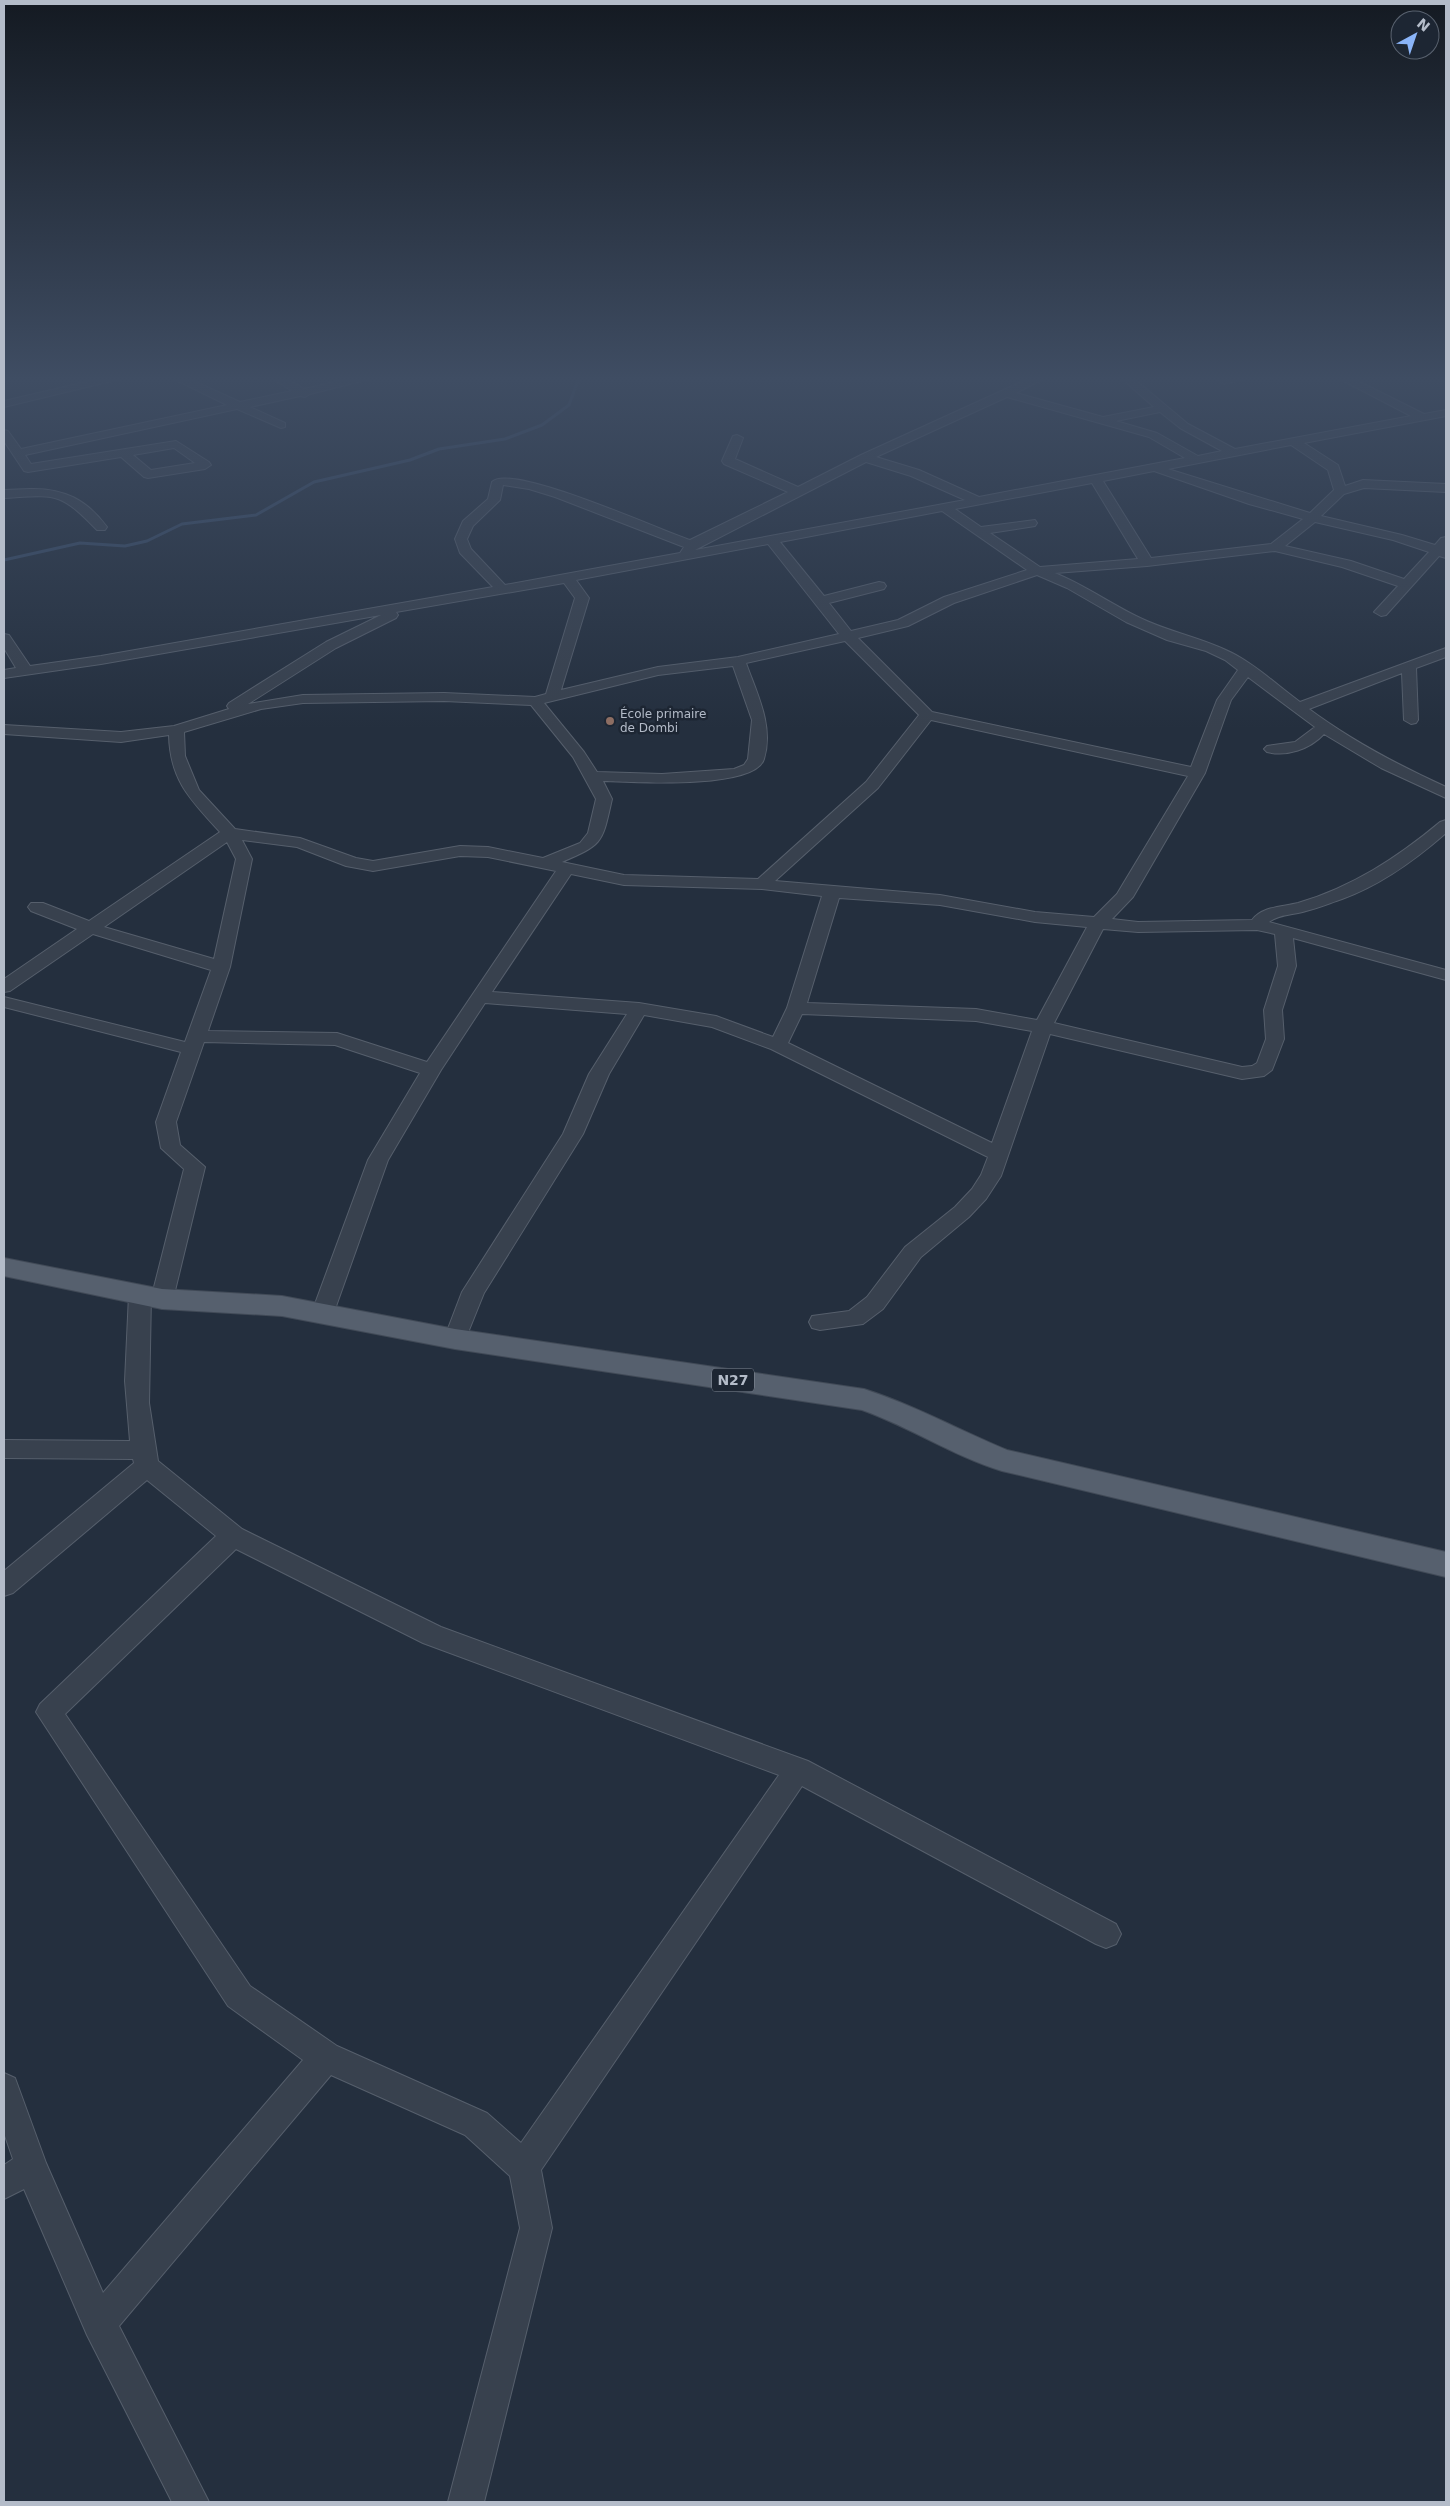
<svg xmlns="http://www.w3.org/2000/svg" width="1450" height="2506" font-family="'DejaVu Sans',sans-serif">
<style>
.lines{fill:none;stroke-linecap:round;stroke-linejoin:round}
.stream{stroke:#394c67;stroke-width:3}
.minor-casing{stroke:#565f6c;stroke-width:2}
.major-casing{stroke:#414a57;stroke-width:2}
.minor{fill:#38414e;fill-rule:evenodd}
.major{fill:#56606e;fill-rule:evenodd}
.education-dot{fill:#8d6e63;stroke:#1d2633;stroke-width:2}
.labels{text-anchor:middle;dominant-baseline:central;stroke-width:5;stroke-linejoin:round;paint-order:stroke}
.far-poi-label{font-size:12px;fill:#b4bcc9;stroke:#1d2633;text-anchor:start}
.shield{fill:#1d2633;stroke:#878f9c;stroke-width:1}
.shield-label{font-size:14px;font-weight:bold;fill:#b4bcc9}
</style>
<rect width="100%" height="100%" fill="#242f3e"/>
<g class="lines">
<path class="stream" d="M 4,560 L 80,543 L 125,546 L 147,541 L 182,524 L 256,515 L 314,482 L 410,460 L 439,449 L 505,439 L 542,425 L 569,405 L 579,378"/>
<defs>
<g id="minor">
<path d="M 103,378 L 124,378 L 4,407 L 4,401 Z"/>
<path d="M 172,378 L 187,378 L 240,402 L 292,391 L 272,378 L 286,378 L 304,389 L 352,378 L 374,378 L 310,394 L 305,397 L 300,396 L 250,407 L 285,423 L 285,427 L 281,428 L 237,409 L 25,455 L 31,464 L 176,441 L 209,462 L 211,465 L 205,469 L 148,478 L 144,477 L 121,457 L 28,472 L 24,471 L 4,441 L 4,430 L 8,431 L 21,449 L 227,405 ZM 174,448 L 195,463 L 151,470 L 133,455 Z"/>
<path d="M 1030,378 L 1045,378 L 1016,393 L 1103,417 L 1154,407 L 1121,378 L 1133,378 L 1188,424 L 1235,449 L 1411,416 L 1338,378 L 1352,378 L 1424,414 L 1446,410 L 1446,416 L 1304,443 L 1338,465 L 1345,486 L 1363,480 L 1446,484 L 1446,492 L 1364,488 L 1344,494 L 1321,516 L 1402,535 L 1435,545 L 1441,538 L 1446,537 L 1446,558 L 1439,556 L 1386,615 L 1381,616 L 1374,612 L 1398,586 L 1342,567 L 1275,551 L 1147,566 L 1055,573 C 1084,585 1108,602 1136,616 C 1167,632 1201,637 1232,653 C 1256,665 1278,686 1300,702 L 1446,648 L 1446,657 L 1416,668 L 1418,720 L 1416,723 L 1411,724 L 1404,720 L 1402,673 L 1309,709 C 1352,741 1398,765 1446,787 L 1446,798 L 1381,768 L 1324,734 C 1310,749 1287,757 1267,752 L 1264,749 L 1267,746 L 1295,742 L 1315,727 L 1248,677 L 1231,700 L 1205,773 L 1133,897 L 1112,919 L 1138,922 L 1252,920 C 1263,906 1282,907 1298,903 C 1352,887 1397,858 1440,822 L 1446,820 L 1446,833 C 1415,860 1381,885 1342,899 C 1330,903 1318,908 1306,911 C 1294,915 1279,914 1269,922 L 1446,970 L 1446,980 L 1293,938 L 1296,966 L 1282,1010 L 1284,1039 L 1272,1070 L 1264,1076 L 1242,1079 L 1050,1034 L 1001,1176 L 986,1199 L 969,1217 L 921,1257 L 883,1309 L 863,1324 L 820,1330 L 812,1328 L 809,1322 L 812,1316 L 849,1311 L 867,1297 L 905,1247 L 955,1207 L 972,1189 L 981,1175 L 988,1157 L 771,1049 L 712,1027 L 644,1015 L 609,1074 L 583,1134 L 484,1293 L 463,1345 L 455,1347 L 447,1345 L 444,1339 L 462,1292 L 563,1134 L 589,1074 L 627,1014 L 485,1003 L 441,1070 L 388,1160 L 334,1312 L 331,1318 L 323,1320 L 315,1318 L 312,1312 L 368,1160 L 420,1073 L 335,1045 L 204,1042 L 176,1122 L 180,1145 L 205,1167 L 173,1299 L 170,1304 L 162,1307 L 154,1304 L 151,1299 L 184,1169 L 161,1148 L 156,1122 L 181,1052 L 4,1007 L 4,997 L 185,1042 L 211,970 L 93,934 L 10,991 L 4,992 L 4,979 L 77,929 L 31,911 L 28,907 L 31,903 L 43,903 L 89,921 L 220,832 C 191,800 170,781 169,735 L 121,742 L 4,734 L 4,725 L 121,732 L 174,726 L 229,709 L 227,706 L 229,703 L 326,642 L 381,615 L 101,664 L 4,678 L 4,670 L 16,668 L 4,648 L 4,634 L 9,635 L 30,666 L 101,656 L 493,587 L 460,553 L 455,539 L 463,521 L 488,499 L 492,482 C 510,462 662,531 690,540 L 788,492 L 724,464 L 722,461 L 733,436 L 737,435 L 743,438 L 735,459 L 798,487 L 861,455 ZM 1007,397 L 1149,437 L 1185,458 L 979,497 L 919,470 L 876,457 ZM 1160,412 L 1180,428 L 1222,451 L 1198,456 L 1157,433 L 1116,421 ZM 1291,445 L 1328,470 L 1334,490 L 1310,513 L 1168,469 ZM 866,462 L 911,476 L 965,500 L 695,550 ZM 1154,471 L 1249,504 L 1303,519 L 1271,544 L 1151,558 L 1103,481 ZM 1092,483 L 1138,559 L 1040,567 L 990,533 L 1035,526 L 1037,523 L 1035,520 L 981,527 L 955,509 ZM 503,485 L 529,489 L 555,497 L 684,547 L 680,553 L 505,585 L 471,549 L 467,539 L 473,526 L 500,500 ZM 942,511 L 1027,570 L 944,597 L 898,620 L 851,631 L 829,603 L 884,589 L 886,586 L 884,583 L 879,582 L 824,596 L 780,542 ZM 1315,522 L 1393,540 L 1429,552 L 1404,579 L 1351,561 L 1285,546 ZM 768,544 L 839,634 L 738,657 L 658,667 L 561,690 L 589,598 L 576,580 ZM 1037,575 L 1067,588 L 1126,622 L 1167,640 L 1206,651 L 1225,660 L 1238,670 L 1217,700 L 1191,767 L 932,712 L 858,638 L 908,626 L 954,603 ZM 564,583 L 575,598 L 546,694 L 535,697 L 444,693 L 303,695 L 248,704 L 336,648 L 396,618 L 398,615 L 396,612 ZM 845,641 L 919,715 L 866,782 L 758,879 L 624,875 L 562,862 C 604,844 602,843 612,799 L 603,781 C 630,782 755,790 764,759 C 774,726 757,694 746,663 ZM 733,666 L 752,720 L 748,759 L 744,765 L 734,769 L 662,774 L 597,772 L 584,752 L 544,703 L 658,675 ZM 444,701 L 531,705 L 573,757 L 596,799 L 588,833 L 580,843 L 543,858 L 488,847 L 460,846 L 373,861 L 356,858 L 300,838 L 235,829 L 199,790 L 185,756 L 184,732 L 261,709 L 303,703 ZM 931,720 L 1188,776 L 1117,894 L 1094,917 L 1035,912 L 940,895 L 775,881 L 878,788 ZM 242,840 L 297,847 L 346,866 L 373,871 L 460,856 L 488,857 L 556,871 L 427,1062 L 337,1033 L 208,1031 L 230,967 L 252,859 ZM 227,842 L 236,859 L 214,959 L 104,927 ZM 571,874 L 624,885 L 762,889 L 822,896 L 787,1008 L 773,1037 L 716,1016 L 639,1003 L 492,992 ZM 839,898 L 940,905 L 1035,922 L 1087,927 L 1037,1020 L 976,1009 L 807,1003 ZM 1103,929 L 1138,932 L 1257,930 L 1275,934 L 1278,966 L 1264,1010 L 1266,1039 L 1257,1063 L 1252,1066 L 1242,1067 L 1054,1023 ZM 802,1014 L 976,1021 L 1032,1031 L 992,1143 L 788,1043 Z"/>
<path d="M 1215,378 L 1249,378 L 1224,384 Z"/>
<path d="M 30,489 C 64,488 87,500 107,527 L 105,530 L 97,530 C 59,491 56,495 4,498 L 4,490 Z"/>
<path d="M 140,1287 L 148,1290 L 151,1295 L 149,1403 L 158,1461 L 242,1529 L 441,1627 L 808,1761 L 1116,1924 L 1121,1934 L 1116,1944 L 1106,1948 L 1096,1944 L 802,1786 L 541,2170 L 552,2228 L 484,2502 L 448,2502 L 520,2228 L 510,2176 L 465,2135 L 331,2075 L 119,2326 L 209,2502 L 172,2502 L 87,2335 L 24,2189 L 4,2199 L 4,2165 L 13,2159 L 4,2133 L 4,2073 L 15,2078 L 46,2163 L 103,2293 L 303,2060 L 228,2006 L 36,1712 L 40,1704 L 216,1536 L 147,1480 L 13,1593 L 4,1596 L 4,1571 L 134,1463 L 133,1459 L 4,1458 L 4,1440 L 130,1441 L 125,1381 L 129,1295 L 132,1290 ZM 236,1549 L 423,1643 L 779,1775 L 521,2143 L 487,2113 L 337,2046 L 250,1986 L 65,1714 Z"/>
</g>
<path id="major" d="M 4,1258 L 162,1289 L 282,1296 L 455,1329 L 864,1389 C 914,1405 959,1430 1007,1450 L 1446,1552 L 1446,1577 L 1002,1471 C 953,1456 910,1427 862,1410 L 455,1349 L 282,1316 L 162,1309 L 4,1276 Z"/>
</defs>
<use href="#minor" class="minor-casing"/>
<use href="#major" class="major-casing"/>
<use href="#minor" class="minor"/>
<use href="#major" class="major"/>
</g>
<linearGradient id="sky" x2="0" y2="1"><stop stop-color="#141a22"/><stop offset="0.52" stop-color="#3f4d63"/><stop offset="1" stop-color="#3f4d63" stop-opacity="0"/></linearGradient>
<rect width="1450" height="729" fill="url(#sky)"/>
<circle class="education-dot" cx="610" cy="721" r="5"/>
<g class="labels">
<g class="far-poi-label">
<text x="620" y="714">École primaire<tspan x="620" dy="14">de Dombi</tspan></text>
</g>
<rect class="shield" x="712" y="1368.5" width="42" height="23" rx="4"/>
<g class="shield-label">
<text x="733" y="1380">N27</text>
</g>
</g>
<rect width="1450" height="2506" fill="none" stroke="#b4bcc9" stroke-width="10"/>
<g transform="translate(1415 35) rotate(40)"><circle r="24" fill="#1d2633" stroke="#59626f"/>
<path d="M0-4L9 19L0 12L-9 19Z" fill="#8ab4f8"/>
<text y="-8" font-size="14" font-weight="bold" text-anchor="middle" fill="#b4bcc9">N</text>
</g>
</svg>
